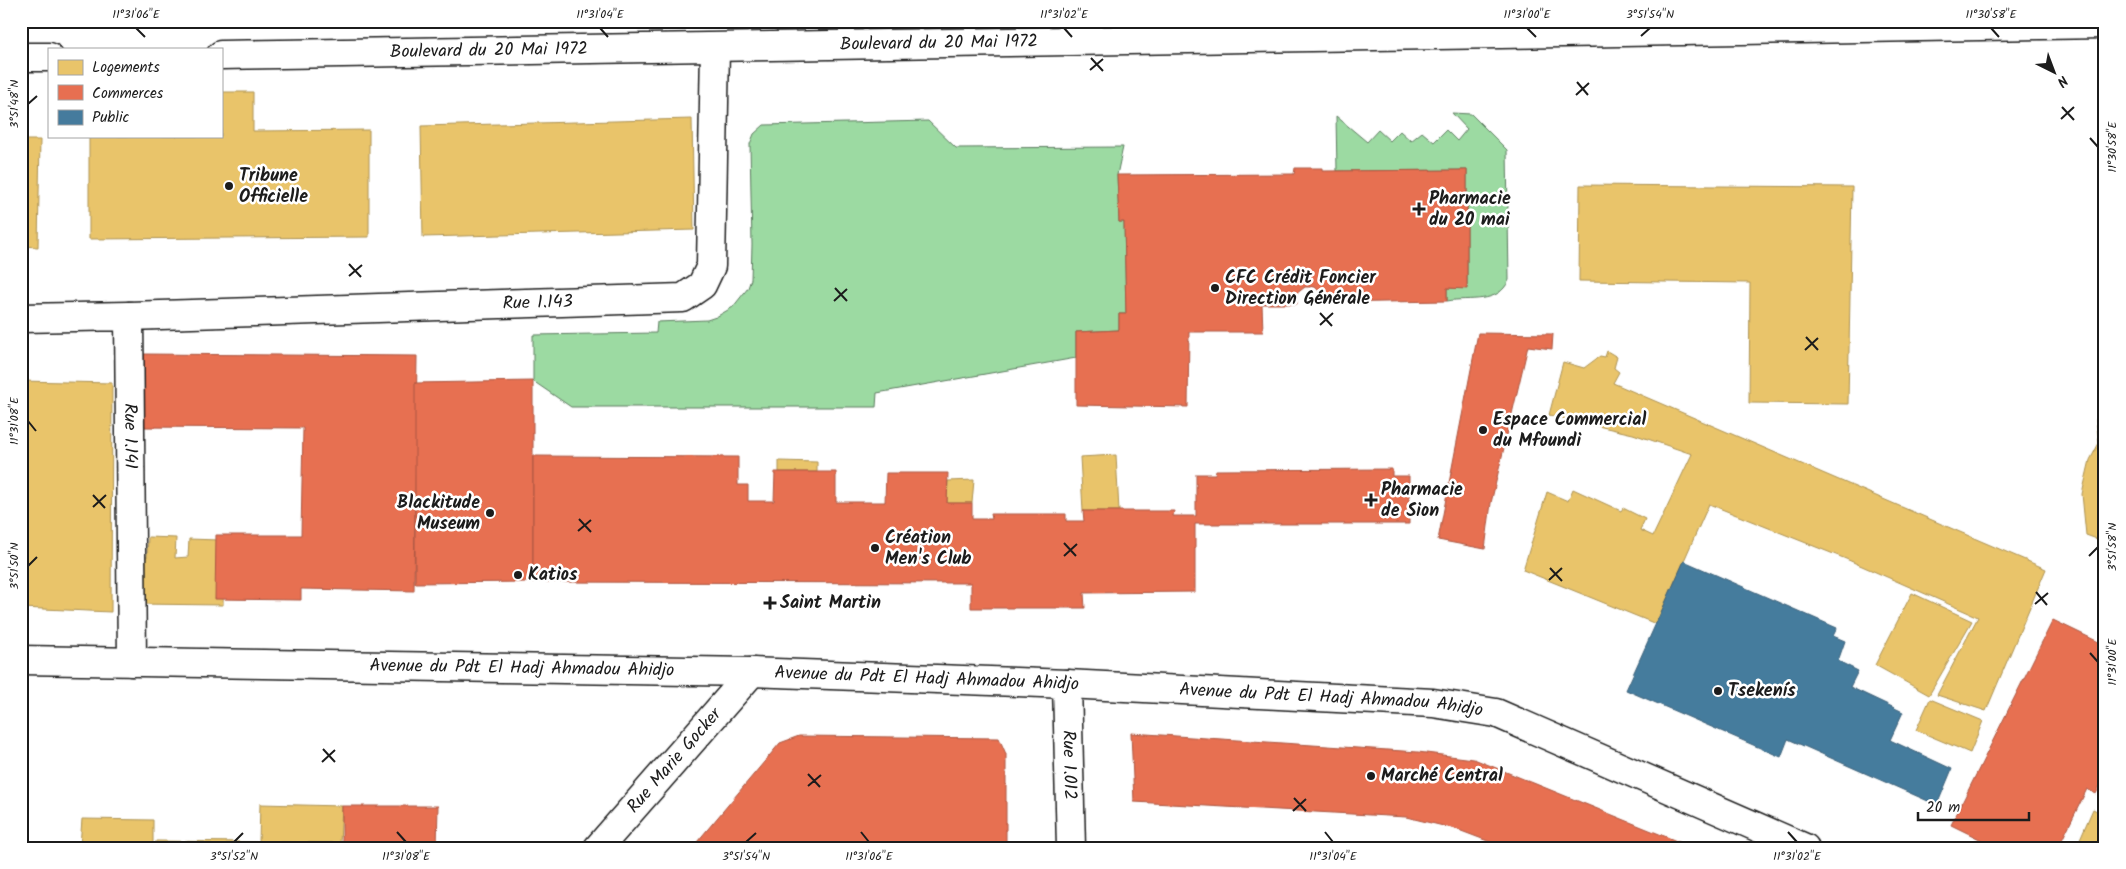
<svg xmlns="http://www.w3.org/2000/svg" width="2126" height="869" font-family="Kalam,sans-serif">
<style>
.green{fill:#9cdaa2;stroke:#5c7b5f}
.homes{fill:#e9c46a;stroke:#ac9253}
.shops{fill:#e76f51;stroke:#aa5641}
.public{fill:#457b9d;stroke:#395e76}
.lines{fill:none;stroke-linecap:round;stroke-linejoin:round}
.minor-casing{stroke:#1c1c1c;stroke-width:31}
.tertiary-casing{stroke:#1c1c1c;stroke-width:31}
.secondary-casing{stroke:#1c1c1c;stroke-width:31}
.trunk-casing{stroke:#1c1c1c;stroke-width:31}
.minor{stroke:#fff;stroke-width:28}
.tertiary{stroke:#fff;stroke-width:28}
.secondary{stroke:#fff;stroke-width:28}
.trunk{stroke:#fff;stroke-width:28}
.ticks{fill:none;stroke:#1c1c1c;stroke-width:2}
.poi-dot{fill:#1c1c1c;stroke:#fff;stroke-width:2}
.labels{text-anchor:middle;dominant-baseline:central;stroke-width:5;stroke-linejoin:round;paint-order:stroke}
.street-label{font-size:18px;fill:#1c1c1c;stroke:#fff}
.poi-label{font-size:18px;font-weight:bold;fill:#1c1c1c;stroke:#fff;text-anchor:start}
.neatline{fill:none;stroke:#1c1c1c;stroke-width:2}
.ticks-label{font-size:12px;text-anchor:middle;fill:#1c1c1c}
</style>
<rect width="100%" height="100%" fill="#fff"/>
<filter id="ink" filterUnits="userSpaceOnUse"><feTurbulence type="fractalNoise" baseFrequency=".02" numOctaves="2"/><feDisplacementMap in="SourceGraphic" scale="10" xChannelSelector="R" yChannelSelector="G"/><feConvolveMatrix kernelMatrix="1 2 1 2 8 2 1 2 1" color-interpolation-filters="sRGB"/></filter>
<g filter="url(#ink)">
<g class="green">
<path d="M 1452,113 L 1471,114 L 1507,150 L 1509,280 C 1498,305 1470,297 1447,301 L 1447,288 L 1467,288 L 1467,170 L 1337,171 L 1336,116 L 1367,142 L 1378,130 L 1390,141 L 1400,131 L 1411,141 L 1422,132 L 1434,142 L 1446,130 L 1457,141 L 1467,129 Z"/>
<path d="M 928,121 L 956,148 L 1123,147 L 1117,175 L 1119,222 L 1124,222 L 1126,314 L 1119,314 L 1119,330 L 1076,332 L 1076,358 L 877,393 L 876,407 L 571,407 L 533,381 L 533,335 L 656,333 L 657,322 L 707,320 L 716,317 L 733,307 L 748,288 L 751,279 L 752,245 L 750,144 L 754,134 L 764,125 Z"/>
</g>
<g class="homes">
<path d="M 221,92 L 253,92 L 253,131 L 369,130 L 369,237 L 89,239 L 89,136 L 221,136 Z"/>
<path d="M 692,119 L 694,230 L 423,237 L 421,126 Z"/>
<path d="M 21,140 L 40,140 L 38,247 L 21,246 Z"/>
<path d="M 1580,185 L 1852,187 L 1848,404 L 1749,403 L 1750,283 L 1579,281 Z"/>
<path d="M 1607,351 L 1617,357 L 1614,368 L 1619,372 L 1613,383 L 2046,569 L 1986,711 L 1937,695 L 1978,617 L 1846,559 L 1709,504 L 1656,624 L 1523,570 L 1547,492 L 1568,501 L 1573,489 L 1621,511 L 1623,508 L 1645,519 L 1640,530 L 1653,536 L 1692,454 L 1633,434 L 1549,415 L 1563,362 L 1584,368 L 1600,356 L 1605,357 Z"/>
<path d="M 21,381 L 112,383 L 111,612 L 21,608 Z"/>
<path d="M 2105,391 L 2105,542 L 2086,535 L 2082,494 L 2090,460 L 2099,443 L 2096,420 Z"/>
<path d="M 1116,455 L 1119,511 L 1083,511 L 1080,457 Z"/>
<path d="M 779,461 L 817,462 L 817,472 L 779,472 Z"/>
<path d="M 974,480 L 972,503 L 947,503 L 948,481 Z"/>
<path d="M 148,537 L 176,538 L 175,558 L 188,557 L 189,539 L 218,540 L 218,558 L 224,558 L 223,605 L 138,604 L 139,557 L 147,557 Z"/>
<path d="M 1912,593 L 1972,621 L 1929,695 L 1875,665 Z"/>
<path d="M 1930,699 L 1983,721 L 1970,753 L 1916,730 Z"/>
<path d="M 260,804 L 342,806 L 340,843 L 259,842 Z"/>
<path d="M 2093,809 L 2105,815 L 2105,848 L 2076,848 Z"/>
<path d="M 82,819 L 153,820 L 153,846 L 80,846 Z"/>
<path d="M 156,841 L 340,843 L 340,848 L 155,848 Z"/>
</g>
<g class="shops">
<path d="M 1295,168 L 1322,168 L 1322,171 L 1467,170 L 1467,289 L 1447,288 L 1447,301 L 1324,303 L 1323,295 L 1315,287 L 1305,287 L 1296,294 L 1297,304 L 1262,304 L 1263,332 L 1189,332 L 1188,407 L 1076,405 L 1076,332 L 1119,330 L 1119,314 L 1126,314 L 1124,222 L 1119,222 L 1117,175 L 1294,174 Z"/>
<path d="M 1478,333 L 1553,334 L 1552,349 L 1528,346 L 1491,503 L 1485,549 L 1438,540 Z"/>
<path d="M 142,354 L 417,356 L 414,591 L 301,589 L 301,600 L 215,599 L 216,535 L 301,535 L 303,428 L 141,427 Z"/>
<path d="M 533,381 L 533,582 L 415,583 L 415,383 Z"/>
<path d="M 533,456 L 738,457 L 738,485 L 748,485 L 748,501 L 774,501 L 775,472 L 836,472 L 836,502 L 885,502 L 886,473 L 948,473 L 947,503 L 972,503 L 972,519 L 992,519 L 991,514 L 1066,514 L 1066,521 L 1084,521 L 1083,511 L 1174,511 L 1173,516 L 1196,516 L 1196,474 L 1215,474 L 1216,470 L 1392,469 L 1392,476 L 1409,476 L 1409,524 L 1195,524 L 1195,592 L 1084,593 L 1085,608 L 971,608 L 971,583 L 533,582 Z"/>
<path d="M 2053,620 L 2105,645 L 2105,776 L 2096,794 L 2087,789 L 2058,848 L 1998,848 L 1951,825 Z"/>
<path d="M 1131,733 L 1418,752 L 1474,759 L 1694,848 L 1506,848 L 1456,829 L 1406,817 L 1134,802 Z"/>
<path d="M 799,736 L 999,738 L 1006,754 L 1006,848 L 692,848 L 780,743 Z"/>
<path d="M 342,806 L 438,806 L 437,848 L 342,848 Z"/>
</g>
<path class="public" d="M 1684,561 L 1837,628 L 1833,636 L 1845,641 L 1838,661 L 1858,671 L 1850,687 L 1903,712 L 1890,740 L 1952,769 L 1937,805 L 1788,739 L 1781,757 L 1626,690 Z"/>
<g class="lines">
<defs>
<g id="minor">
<path id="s1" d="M 129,316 L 683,298 L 702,285 L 711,266 L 715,48"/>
<path id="s2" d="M 21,318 L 129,316 L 132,662"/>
<path id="s3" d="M 1067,684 L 1071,848"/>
</g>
<g id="tertiary">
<path id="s4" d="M 598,848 L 752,672"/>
</g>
<g id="secondary">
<path id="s5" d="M 21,660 L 752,672 L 1067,684 L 1433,703 L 1496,713 L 1805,848"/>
</g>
<g id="trunk">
<path id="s6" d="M 221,55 L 2105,24"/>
<path d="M 21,57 L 49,57"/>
</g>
</defs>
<use href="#minor" class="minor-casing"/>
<use href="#tertiary" class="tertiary-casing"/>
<use href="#secondary" class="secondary-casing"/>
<use href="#trunk" class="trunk-casing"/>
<use href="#minor" class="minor"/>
<use href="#tertiary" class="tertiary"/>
<use href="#secondary" class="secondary"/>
<use href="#trunk" class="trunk"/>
</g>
</g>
<path class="ticks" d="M 136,28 L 145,37M 600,28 L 608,37M 1064,28 L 1072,37M 1527,28 L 1536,37M 1991,28 L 1999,37M 1641,36 L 1650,28M 1091,58 L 1103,71M 1090,70 L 1103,59M 1577,82 L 1588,95M 1576,95 L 1589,83M 28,104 L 37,96M 2062,107 L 2074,120M 2061,119 L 2074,107M 2090,138 L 2098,147M 349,264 L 361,277M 349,276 L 362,265M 835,288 L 847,301M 834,301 L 847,289M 1320,313 L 1332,326M 1320,325 L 1333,313M 1806,337 L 1818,350M 1805,350 L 1818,338M 28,421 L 36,431M 93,495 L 105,508M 93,507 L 106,495M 579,519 L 591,532M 578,531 L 591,520M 1064,543 L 1076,556M 1064,556 L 1077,544M 2089,556 L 2098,547M 28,566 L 37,557M 1550,568 L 1562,581M 1549,580 L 1562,568M 2036,592 L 2047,605M 2035,604 L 2048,593M 2090,653 L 2098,662M 323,749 L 335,762M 322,762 L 335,750M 808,774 L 820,787M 808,786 L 821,775M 1294,798 L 1306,811M 1293,811 L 1306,799M 397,832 L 406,842M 861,832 L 869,842M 1325,832 L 1333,842M 1788,832 L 1797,842M 234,842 L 243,833M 746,842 L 756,833"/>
<g class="poi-dot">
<circle cx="229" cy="186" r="5"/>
<path d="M1416.5 201.5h5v5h5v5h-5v5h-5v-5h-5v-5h5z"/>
<circle cx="1215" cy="288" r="5"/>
<circle cx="1483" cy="430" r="5"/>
<path d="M1368.5 492.5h5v5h5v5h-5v5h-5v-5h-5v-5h5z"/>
<circle cx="490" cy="513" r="5"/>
<circle cx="875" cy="548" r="5"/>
<circle cx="518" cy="575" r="5"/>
<path d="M767.5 595.5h5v5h5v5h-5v5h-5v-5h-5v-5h5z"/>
<circle cx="1718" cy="691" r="5"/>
<circle cx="1371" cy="776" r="5"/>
</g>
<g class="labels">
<g class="street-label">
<text stroke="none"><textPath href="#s6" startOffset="718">Boulevard du 20 Mai 1972</textPath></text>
<text stroke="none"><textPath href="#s6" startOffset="268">Boulevard du 20 Mai 1972</textPath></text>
<text stroke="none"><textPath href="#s1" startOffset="409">Rue 1.143</textPath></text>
<text stroke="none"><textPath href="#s2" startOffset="228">Rue 1.141</textPath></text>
<text stroke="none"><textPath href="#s5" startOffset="501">Avenue du Pdt El Hadj Ahmadou Ahidjo</textPath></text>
<text stroke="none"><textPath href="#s5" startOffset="906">Avenue du Pdt El Hadj Ahmadou Ahidjo</textPath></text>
<text stroke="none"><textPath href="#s5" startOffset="1311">Avenue du Pdt El Hadj Ahmadou Ahidjo</textPath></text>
<text stroke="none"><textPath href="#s4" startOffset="116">Rue Marie Gocker</textPath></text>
<text stroke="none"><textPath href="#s3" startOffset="81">Rue 1.012</textPath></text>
</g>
<g class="poi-label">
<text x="239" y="176">Tribune<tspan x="239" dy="21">Officielle</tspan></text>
<text x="1429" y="199">Pharmacie<tspan x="1429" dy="21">du 20 mai</tspan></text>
<text x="1225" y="278">CFC Crédit Foncier<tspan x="1225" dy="21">Direction Générale</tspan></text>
<text x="1493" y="420">Espace Commercial<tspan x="1493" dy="21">du Mfoundi</tspan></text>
<text x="1381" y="490">Pharmacie<tspan x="1381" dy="21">de Sion</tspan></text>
<text x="480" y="503" text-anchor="end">Blackitude<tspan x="480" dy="21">Museum</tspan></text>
<text x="885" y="538">Création<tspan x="885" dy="21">Men's Club</tspan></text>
<text x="528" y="575">Katios</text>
<text x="780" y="603">Saint Martin</text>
<text x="1728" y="691">Tsekenís</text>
<text x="1381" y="776">Marché Central</text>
</g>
</g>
<rect width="2126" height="869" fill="none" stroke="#fff" stroke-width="55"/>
<rect x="48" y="48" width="175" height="90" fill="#ffffff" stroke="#a4a4a4"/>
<rect x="58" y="60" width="25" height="15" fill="#e9c46a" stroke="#a4a4a4"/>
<text x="92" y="72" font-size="15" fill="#1c1c1c">Logements</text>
<rect x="58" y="85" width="25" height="15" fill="#e76f51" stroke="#a4a4a4"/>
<text x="92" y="98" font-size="15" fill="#1c1c1c">Commerces</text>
<rect x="58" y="110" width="25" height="15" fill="#457b9d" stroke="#a4a4a4"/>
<text x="92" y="122" font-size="15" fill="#1c1c1c">Public</text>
<g transform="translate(2054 72) rotate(138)" stroke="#ffffff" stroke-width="4" paint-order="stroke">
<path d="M0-4L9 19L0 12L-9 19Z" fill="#1c1c1c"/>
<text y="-8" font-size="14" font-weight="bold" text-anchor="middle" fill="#1c1c1c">N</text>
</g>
<path d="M1918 812v8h111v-8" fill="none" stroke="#1c1c1c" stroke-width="2.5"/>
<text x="1926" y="812" font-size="15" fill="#1c1c1c" stroke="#ffffff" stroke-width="4" paint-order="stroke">20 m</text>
<rect x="28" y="28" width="2070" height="814" class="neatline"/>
<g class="ticks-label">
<text x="136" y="18">11°31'06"E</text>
<text x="600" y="18">11°31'04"E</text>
<text x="1064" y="18">11°31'02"E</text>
<text x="1527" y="18">11°31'00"E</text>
<text x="1650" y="18">3°51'54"N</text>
<text x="1991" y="18">11°30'58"E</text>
<text transform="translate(14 104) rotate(-90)" y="4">3°51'48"N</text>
<text transform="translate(2112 147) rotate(-90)" y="4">11°30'58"E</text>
<text transform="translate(14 421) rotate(-90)" y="4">11°31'08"E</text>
<text transform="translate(2112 547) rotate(-90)" y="4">3°51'58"N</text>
<text transform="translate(14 566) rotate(-90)" y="4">3°51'50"N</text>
<text transform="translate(2112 662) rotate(-90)" y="4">11°31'00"E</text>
<text x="234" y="860">3°51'52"N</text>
<text x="406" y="860">11°31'08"E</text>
<text x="746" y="860">3°51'54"N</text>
<text x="869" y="860">11°31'06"E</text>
<text x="1333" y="860">11°31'04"E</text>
<text x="1797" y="860">11°31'02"E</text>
</g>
</svg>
